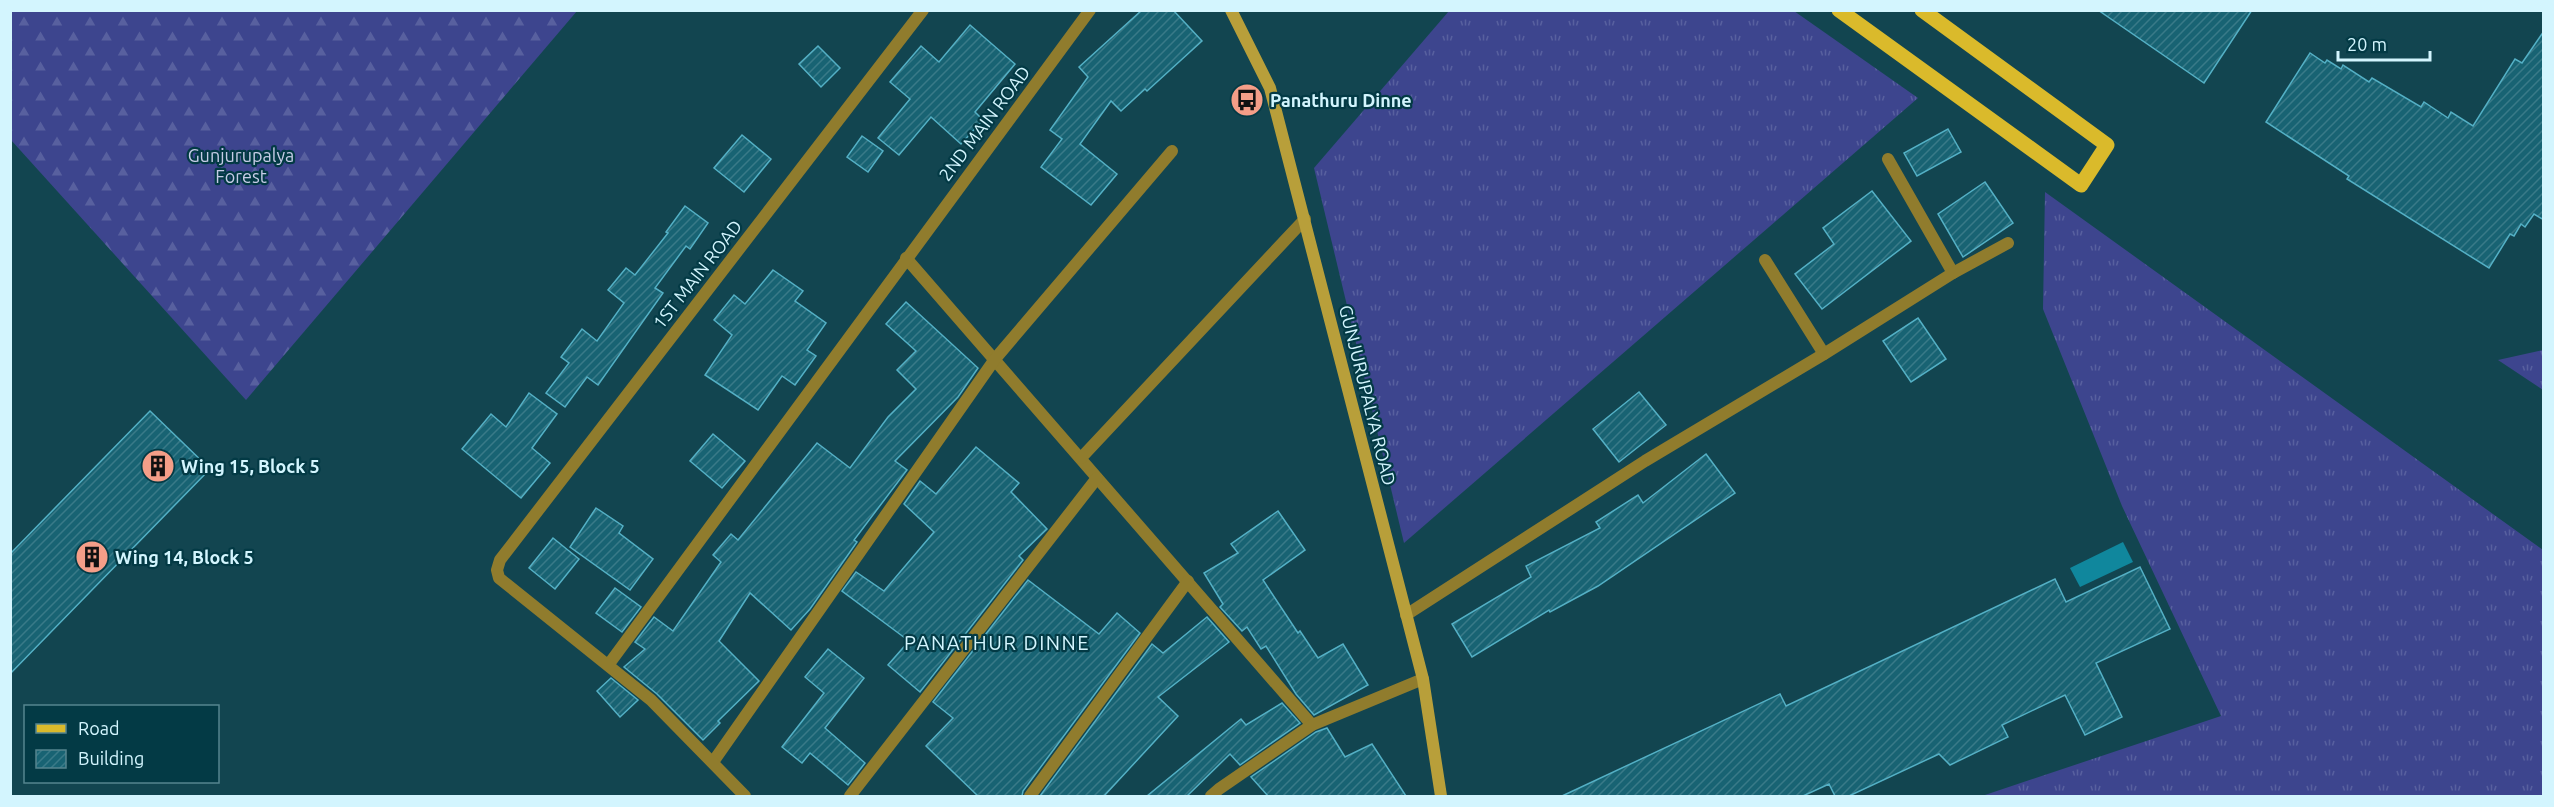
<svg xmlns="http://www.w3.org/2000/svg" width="2554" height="807" font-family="Ubuntu,sans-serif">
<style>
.grass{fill:url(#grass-tufts)}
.forest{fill:url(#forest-firs)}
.water{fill:#10879d}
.building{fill:url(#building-hatch);stroke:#54b0c5;stroke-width:1.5}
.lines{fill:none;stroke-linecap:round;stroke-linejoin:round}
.street{stroke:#907c2d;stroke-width:12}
.secondary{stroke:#b89f3a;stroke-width:12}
.primary{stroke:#daba2b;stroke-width:15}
.labels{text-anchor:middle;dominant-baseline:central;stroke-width:4.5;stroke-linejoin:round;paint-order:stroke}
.poi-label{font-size:18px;font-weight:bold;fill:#d3f5fe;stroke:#033a45;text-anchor:start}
.street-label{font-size:18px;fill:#d3f5fe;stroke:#033a45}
.park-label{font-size:18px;fill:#c6cce7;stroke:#033a45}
.neighbourhood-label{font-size:20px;letter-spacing:1.5px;fill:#d3f5fe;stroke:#033a45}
</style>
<defs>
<pattern id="grass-tufts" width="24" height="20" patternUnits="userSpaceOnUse" patternTransform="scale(1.5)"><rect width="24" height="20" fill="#3d458e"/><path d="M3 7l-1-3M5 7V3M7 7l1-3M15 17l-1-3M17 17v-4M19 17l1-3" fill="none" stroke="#58609f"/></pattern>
<pattern id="forest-firs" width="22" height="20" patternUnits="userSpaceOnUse" patternTransform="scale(1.5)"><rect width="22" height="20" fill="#3d458e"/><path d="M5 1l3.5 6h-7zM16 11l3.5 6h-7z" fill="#58609f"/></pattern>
<pattern id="building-hatch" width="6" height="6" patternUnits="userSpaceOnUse" patternTransform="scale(1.5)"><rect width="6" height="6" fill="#186373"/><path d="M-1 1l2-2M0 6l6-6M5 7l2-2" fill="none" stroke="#397a88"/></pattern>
</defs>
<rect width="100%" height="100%" fill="#124550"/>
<g class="grass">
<path d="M 1449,11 L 1794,11 L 1918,98 L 1404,543 L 1314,168 Z"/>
<path d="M 2045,192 L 2543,550 L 2543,796 L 1982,796 L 2221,716 L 2122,506 L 2043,309 Z"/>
<path d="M 2543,350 L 2543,390 L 2498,360 Z"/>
</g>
<path class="forest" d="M 10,11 L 11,10 L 577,11 L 246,400 L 11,140 Z"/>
<path class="water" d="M 2123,542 L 2133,562 L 2080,587 L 2070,568 Z"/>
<g class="building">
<path d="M 1142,10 L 1173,10 L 1202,41 L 1147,91 L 1145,89 L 1121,111 L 1111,101 L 1080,144 L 1117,174 L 1091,205 L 1041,167 L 1062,139 L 1050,130 L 1088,77 L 1079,67 Z"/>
<path d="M 2098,10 L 2252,10 L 2204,83 Z"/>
<path d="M 970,25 L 1015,64 L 975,112 L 983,120 L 961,144 L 931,117 L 899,155 L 878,138 L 910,99 L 890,82 L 921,46 L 939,62 Z"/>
<path d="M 2544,31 L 2544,220 L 2534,214 L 2525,227 L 2521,224 L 2514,236 L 2510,234 L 2489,268 L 2347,179 L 2349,176 L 2266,122 L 2310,53 L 2325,63 L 2327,60 L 2341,69 L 2343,65 L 2369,82 L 2372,78 L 2421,107 L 2424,102 L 2448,118 L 2451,112 L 2473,126 L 2515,59 L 2522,63 Z"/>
<path d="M 818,46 L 840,68 L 821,87 L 799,64 Z"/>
<path d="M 1948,129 L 1961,152 L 1917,176 L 1904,153 Z"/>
<path d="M 742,135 L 771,159 L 744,192 L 714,168 Z"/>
<path d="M 862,136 L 883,151 L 868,172 L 847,157 Z"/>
<path d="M 1985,182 L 2013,223 L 1963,257 L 1938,214 Z"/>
<path d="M 1872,191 L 1911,241 L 1822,309 L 1795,274 L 1834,244 L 1823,228 Z"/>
<path d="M 685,206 L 708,223 L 690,249 L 686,246 L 655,288 L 663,293 L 598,385 L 587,377 L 565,407 L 546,393 L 569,363 L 561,357 L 582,329 L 597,341 L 624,303 L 608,290 L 626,268 L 635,275 L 668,233 L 666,232 Z"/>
<path d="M 773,270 L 803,291 L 795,301 L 826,323 L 807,350 L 816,356 L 795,385 L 782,376 L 758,410 L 705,375 L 732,335 L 714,320 L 734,295 L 745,304 Z"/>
<path d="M 906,302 L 978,368 L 958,397 L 895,461 L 907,470 L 854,540 L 857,542 L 810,609 L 791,630 L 750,593 L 719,641 L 759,681 L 718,721 L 720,723 L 703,740 L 657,694 L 624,667 L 645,649 L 635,642 L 654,617 L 673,631 L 721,562 L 713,555 L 731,534 L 738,540 L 817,443 L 850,468 L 888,417 L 916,389 L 897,370 L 916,351 L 886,324 Z"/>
<path d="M 1918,318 L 1946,359 L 1911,382 L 1883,341 Z"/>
<path d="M 1639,392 L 1666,425 L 1619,462 L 1593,429 Z"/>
<path d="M 529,393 L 557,414 L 532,448 L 550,463 L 521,498 L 462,449 L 491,414 L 506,427 Z"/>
<path d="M 150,411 L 210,469 L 10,674 L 10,554 Z"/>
<path d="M 713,434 L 745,461 L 722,488 L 690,461 Z"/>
<path d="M 976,447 L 1019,483 L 1011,492 L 1047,529 L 1019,556 L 1023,560 L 920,692 L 888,665 L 909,641 L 842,591 L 856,572 L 884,591 L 934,532 L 904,504 L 920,481 L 936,494 Z"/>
<path d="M 1706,454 L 1735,493 L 1598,586 L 1550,612 L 1549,610 L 1472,657 L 1452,624 L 1531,577 L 1526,566 L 1600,528 L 1596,522 L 1638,495 L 1643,503 Z"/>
<path d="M 596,508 L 623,526 L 619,533 L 653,559 L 630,590 L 570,547 Z"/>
<path d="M 1278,511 L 1305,550 L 1263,580 L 1298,633 L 1300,631 L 1318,658 L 1343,644 L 1368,685 L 1314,715 L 1296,694 L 1266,646 L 1261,649 L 1247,627 L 1242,631 L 1220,607 L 1223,604 L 1204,573 L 1238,553 L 1231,544 Z"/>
<path d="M 553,538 L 579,559 L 555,589 L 529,568 Z"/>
<path d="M 2140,567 L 2170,629 L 2096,663 L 2122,717 L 2085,735 L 2065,695 L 2002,725 L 2008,737 L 1950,765 L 1939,754 L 1849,796 L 1835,796 L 1829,784 L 1803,796 L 1562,796 L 1780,694 L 1786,706 L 2055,579 L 2066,602 Z"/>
<path d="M 1028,580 L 1099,634 L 1117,613 L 1140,633 L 1023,791 L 1022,796 L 978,796 L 926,746 L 953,718 L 933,702 Z"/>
<path d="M 615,588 L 641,607 L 622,632 L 596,613 Z"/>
<path d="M 1207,617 L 1229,642 L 1158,697 L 1178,716 L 1104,796 L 1040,796 L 1152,644 L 1163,653 Z"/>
<path d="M 828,649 L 864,678 L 825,728 L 865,763 L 848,785 L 810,753 L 802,763 L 782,747 L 824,693 L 805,677 Z"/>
<path d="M 611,678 L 638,700 L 620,717 L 597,691 Z"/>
<path d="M 1282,703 L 1300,723 L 1240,765 L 1230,754 L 1187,796 L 1147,796 L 1241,719 L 1246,725 Z"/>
<path d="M 1327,728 L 1345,757 L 1372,744 L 1406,796 L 1268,796 L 1251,777 L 1316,732 Z"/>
</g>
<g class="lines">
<g class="street">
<path d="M 1888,159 L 1953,273"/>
<path d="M 906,258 L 1312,725"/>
<path d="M 1765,260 L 1824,354"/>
<path d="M 1081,458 L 1305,219"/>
<path d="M 1406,615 L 1645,461 L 1824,354 L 1953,273 L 2008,243"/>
<path d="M 609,664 L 1090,10"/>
<path d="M 713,762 L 995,359 L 1172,151"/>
<path d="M 745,796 L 651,700 L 499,578 L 497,570 L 500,560 L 923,10"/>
<path d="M 850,796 L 1097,478"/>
<path d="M 1030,796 L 1188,581"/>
<path d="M 1211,796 L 1219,789 L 1312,725 L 1423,679"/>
</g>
<path class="secondary" d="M 1231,10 L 1270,88 L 1423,679 L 1441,796"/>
<path class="primary" d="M 1839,10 L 2081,185 L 2107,145 L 1922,10"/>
</g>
<defs>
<symbol id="bus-disc" viewBox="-11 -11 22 22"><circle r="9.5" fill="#f49e88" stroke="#033a45"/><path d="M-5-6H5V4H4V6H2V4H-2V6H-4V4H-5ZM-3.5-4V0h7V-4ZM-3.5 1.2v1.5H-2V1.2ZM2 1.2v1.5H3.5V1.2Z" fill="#111"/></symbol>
<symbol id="building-disc" viewBox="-11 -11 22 22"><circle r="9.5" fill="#f49e88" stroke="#033a45"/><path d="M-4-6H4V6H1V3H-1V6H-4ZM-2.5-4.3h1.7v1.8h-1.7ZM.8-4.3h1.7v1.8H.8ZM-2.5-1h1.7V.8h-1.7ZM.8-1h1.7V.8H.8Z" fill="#111"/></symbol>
</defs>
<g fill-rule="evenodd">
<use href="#bus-disc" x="1228" y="81" width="38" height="38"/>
<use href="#building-disc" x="139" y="447" width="38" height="38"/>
<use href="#building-disc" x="73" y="538" width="38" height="38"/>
</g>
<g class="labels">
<g class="poi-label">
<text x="1270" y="100">Panathuru Dinne</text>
<text x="181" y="466">Wing 15, Block 5</text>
<text x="115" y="557">Wing 14, Block 5</text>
</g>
<g class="street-label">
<text transform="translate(984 123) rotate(-53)">2ND MAIN ROAD</text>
<text transform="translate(697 274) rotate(-52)">1ST MAIN ROAD</text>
<text transform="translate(1368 395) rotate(76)">GUNJURUPALYA ROAD</text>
</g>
<g class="park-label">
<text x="241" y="155">Gunjurupalya<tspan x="241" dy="21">Forest</tspan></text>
</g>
<g class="neighbourhood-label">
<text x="997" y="642">PANATHUR DINNE</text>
</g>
</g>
<rect width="2554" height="807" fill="none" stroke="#d3f5fe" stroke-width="24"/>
<rect x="24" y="705" width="195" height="78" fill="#033a45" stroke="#56858f" stroke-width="1.5"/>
<rect x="36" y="724" width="30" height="9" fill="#daba2b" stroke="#56858f" stroke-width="1.5"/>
<text x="78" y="735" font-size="18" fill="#d3f5fe">Road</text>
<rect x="36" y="750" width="30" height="18" fill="url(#building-hatch)" stroke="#56858f" stroke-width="1.5"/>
<text x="78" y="765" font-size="18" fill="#d3f5fe">Building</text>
<path d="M2338 51v9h92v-9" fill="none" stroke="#d3f5fe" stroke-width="3"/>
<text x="2347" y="51" font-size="18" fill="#d3f5fe" stroke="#033a45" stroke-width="4.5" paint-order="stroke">20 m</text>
</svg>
